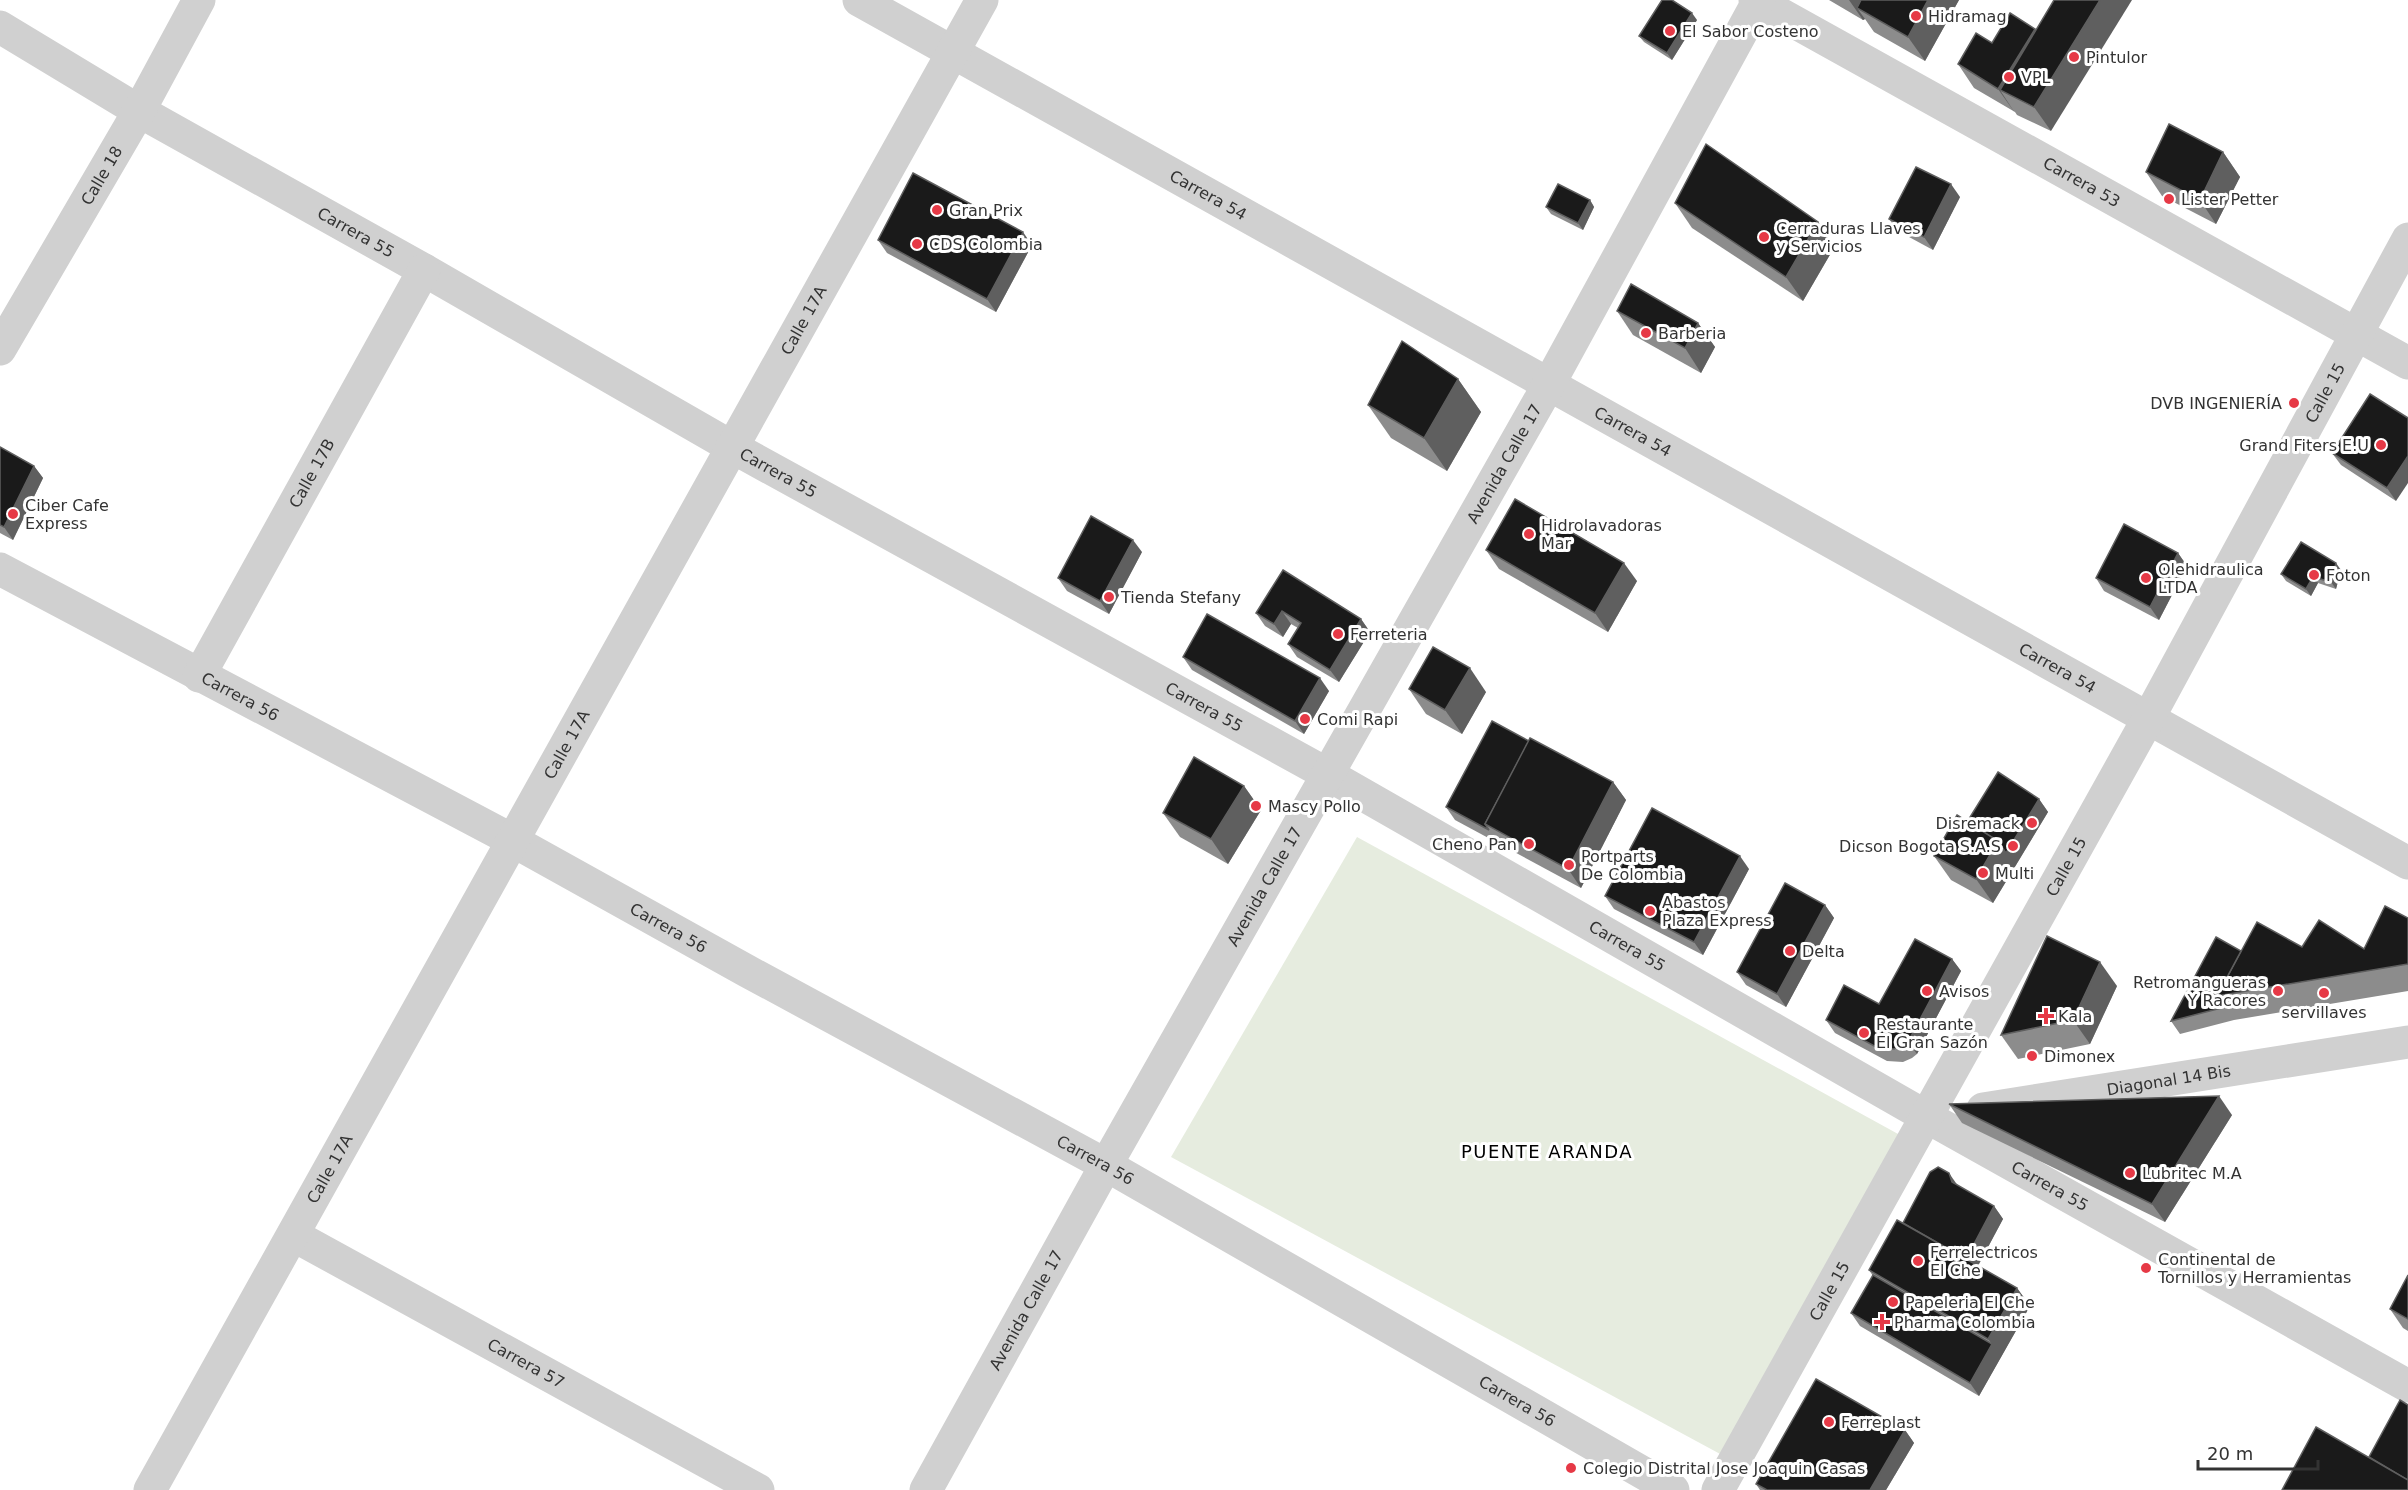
<svg xmlns="http://www.w3.org/2000/svg" width="2408" height="1490" font-family="'DejaVu Sans',sans-serif">
<style>
.green{fill:#e6ecdf}
.lines{fill:none;stroke-linecap:round;stroke-linejoin:round}
.minor{stroke:#d0d0d0;stroke-width:33}
.wall{fill:#8c8c8c}
.shaded-wall{fill:#5f5f5f}
.building{fill:#1a1a1a;stroke:#5f5f5f;stroke-width:1.5}
.poi-dot{fill:#e63946;stroke:#fff;stroke-width:2}
.labels{text-anchor:middle;dominant-baseline:central;stroke-width:6;stroke-linejoin:round;paint-order:stroke}
.poi-label{font-size:16px;fill:#333;stroke:#fff;text-anchor:start}
.street-label{font-size:16px;fill:#333;stroke:#fff}
.neighbourhood-label{font-size:18px;letter-spacing:1.5px;fill:#000;stroke:#fff}
</style>
<rect width="100%" height="100%" fill="#fff"/>
<path class="green" d="M 1357,837 L 1909,1140 L 1722,1455 L 1171,1157 Z"/>
<g class="lines">
<g class="minor">
<path id="s1" d="M 859,0 L 2408,863"/>
<path id="s2" d="M 1755,0 L 2408,363"/>
<path id="s3" d="M 0,27 L 139,111 L 424,270 L 732,447 L 1327,774 L 1927,1117 L 2408,1386"/>
<path id="s4" d="M 0,349 L 139,111 L 199,0"/>
<path id="s5" d="M 0,569 L 512,840"/>
<path id="s6" d="M 199,676 L 424,270"/>
<path id="s7" d="M 513,841 L 747,971 L 1106,1165 L 1673,1490"/>
<path id="s8" d="M 1983,1109 L 2408,1042"/>
<path id="s9" d="M 293,1235 L 758,1490"/>
<path id="s10" d="M 150,1490 L 982,0"/>
<path id="s11" d="M 926,1490 L 1106,1165 L 1549,384 L 1759,0"/>
<path id="s12" d="M 1718,1490 L 2148,719 L 2408,239"/>
</g>
</g>
<g class="wall">
<path d="M 1829,0 L 1959,0 L 1925,61 L 1874,32 L 1865,19 L 1863,20 Z"/>
<path d="M 1697,20 L 1672,60 L 1644,42 L 1639,36 Z"/>
<path d="M 2035,29 L 2036,30 L 2051,131 L 2017,115 L 2015,112 L 1974,88 L 1958,64 L 1992,43 Z"/>
<path d="M 2223,152 L 2240,177 L 2216,224 L 2162,196 L 2146,172 Z"/>
<path d="M 1960,197 L 1933,250 L 1898,231 L 1889,219 Z"/>
<path d="M 1590,200 L 1594,207 L 1583,230 L 1551,214 L 1546,207 Z"/>
<path d="M 1675,203 L 1818,222 L 1835,246 L 1803,301 L 1692,228 Z"/>
<path d="M 878,240 L 1032,245 L 996,312 L 887,253 Z"/>
<path d="M 1617,311 L 1698,323 L 1715,347 L 1701,373 L 1633,335 Z"/>
<path d="M 1458,379 L 1481,412 L 1447,471 L 1391,438 L 1368,405 Z"/>
<path d="M 2370,394 L 2396,501 L 2341,465 L 2332,453 Z"/>
<path d="M 0,447 L 34,466 L 43,478 L 13,540 L 0,533 Z"/>
<path d="M 1486,550 L 1637,581 L 1608,632 L 1499,569 Z"/>
<path d="M 1142,552 L 1109,614 L 1067,591 L 1058,578 Z"/>
<path d="M 2178,553 L 2187,566 L 2159,620 L 2104,591 L 2096,578 Z"/>
<path d="M 1283,570 L 1361,619 L 1370,632 L 1339,682 L 1297,657 L 1288,644 L 1298,628 L 1291,624 L 1283,637 L 1265,626 L 1256,613 Z"/>
<path d="M 2341,570 L 2336,589 L 2318,583 L 2311,596 L 2286,581 L 2281,574 Z"/>
<path d="M 1183,657 L 1329,691 L 1304,734 L 1192,670 Z"/>
<path d="M 1409,689 L 1486,692 L 1462,734 L 1426,714 Z"/>
<path d="M 1529,741 L 1613,782 L 1626,800 L 1581,888 L 1455,820 L 1446,807 Z"/>
<path d="M 1244,786 L 1261,810 L 1228,864 L 1180,837 L 1163,813 Z"/>
<path d="M 2039,799 L 2048,812 L 1993,903 L 1951,880 L 1934,856 L 1967,822 Z"/>
<path d="M 1749,869 L 1703,955 L 1614,909 L 1605,896 Z"/>
<path d="M 1825,905 L 1834,918 L 1786,1007 L 1746,985 L 1737,972 Z"/>
<path d="M 2408,918 L 2408,991 L 2234,1020 L 2180,1034 L 2171,1021 L 2241,951 L 2302,947 L 2364,949 Z"/>
<path d="M 1952,959 L 1961,971 L 1917,1054 L 1912,1058 L 1903,1062 L 1887,1061 L 1835,1033 L 1826,1020 L 1879,1004 Z"/>
<path d="M 2117,986 L 2090,1044 L 2018,1059 L 2001,1035 Z"/>
<path d="M 1949,1104 L 2232,1115 L 2165,1222 L 1962,1123 Z"/>
<path d="M 1958,1186 L 1994,1206 L 2003,1219 L 1978,1266 L 2017,1288 L 2030,1306 L 1979,1396 L 1860,1326 L 1851,1313 L 1873,1276 L 1869,1270 L 1903,1223 Z"/>
<path d="M 2408,1275 L 2408,1331 L 2403,1328 L 2390,1309 Z"/>
<path d="M 1905,1430 L 1914,1443 L 1886,1490 L 1760,1490 L 1756,1484 Z"/>
</g>
<g class="shaded-wall">
<path d="M 1849,0 L 1875,0 L 1857,8 L 1865,19 L 1863,20 Z"/>
<path d="M 1928,0 L 1959,0 L 1925,61 L 1908,37 Z"/>
<path d="M 2100,0 L 2132,0 L 2051,131 L 2034,107 Z"/>
<path d="M 1692,13 L 1697,20 L 1672,60 L 1667,53 Z"/>
<path d="M 2035,29 L 2052,53 L 2000,90 L 2015,113 L 1998,89 Z"/>
<path d="M 2223,152 L 2240,177 L 2216,224 L 2200,200 Z"/>
<path d="M 1951,184 L 1960,197 L 1933,250 L 1924,237 Z"/>
<path d="M 1590,200 L 1594,207 L 1583,230 L 1578,223 Z"/>
<path d="M 1818,222 L 1835,246 L 1803,301 L 1786,277 Z"/>
<path d="M 1023,232 L 1032,245 L 996,312 L 987,299 Z"/>
<path d="M 1698,323 L 1715,347 L 1701,373 L 1685,348 Z"/>
<path d="M 1458,379 L 1481,412 L 1447,471 L 1424,438 Z"/>
<path d="M 2408,456 L 2408,483 L 2396,501 L 2387,488 Z"/>
<path d="M 34,466 L 43,478 L 13,540 L 4,527 Z"/>
<path d="M 1133,540 L 1142,552 L 1109,614 L 1100,601 Z"/>
<path d="M 2178,553 L 2187,566 L 2159,620 L 2150,607 Z"/>
<path d="M 1624,563 L 1637,581 L 1608,632 L 1595,613 Z"/>
<path d="M 2336,563 L 2341,570 L 2336,589 L 2331,582 Z"/>
<path d="M 2313,577 L 2318,583 L 2311,596 L 2306,589 Z"/>
<path d="M 1282,611 L 1291,624 L 1283,637 L 1274,624 Z"/>
<path d="M 1361,619 L 1370,632 L 1339,682 L 1330,670 Z"/>
<path d="M 1470,668 L 1486,692 L 1462,734 L 1445,710 Z"/>
<path d="M 1320,678 L 1329,691 L 1304,734 L 1295,721 Z"/>
<path d="M 1613,782 L 1626,800 L 1581,888 L 1568,869 Z"/>
<path d="M 1244,786 L 1261,810 L 1228,864 L 1211,839 Z"/>
<path d="M 2039,799 L 2048,812 L 1993,903 L 1976,879 L 1998,841 Z"/>
<path d="M 1740,856 L 1749,869 L 1703,955 L 1694,942 Z"/>
<path d="M 1825,905 L 1834,918 L 1786,1007 L 1777,994 Z"/>
<path d="M 1952,959 L 1961,971 L 1917,1054 L 1908,1042 Z"/>
<path d="M 2100,962 L 2117,986 L 2090,1044 L 2073,1020 Z"/>
<path d="M 2219,1096 L 2232,1115 L 2165,1222 L 2152,1204 Z"/>
<path d="M 1949,1173 L 1958,1186 L 1952,1182 Z"/>
<path d="M 1994,1206 L 2003,1219 L 1974,1273 L 1965,1260 Z"/>
<path d="M 2017,1288 L 2030,1306 L 1979,1396 L 1970,1383 L 1992,1344 L 1988,1339 Z"/>
<path d="M 1905,1430 L 1914,1443 L 1886,1490 L 1870,1490 Z"/>
</g>
<g class="building">
<path d="M 1662,0 L 1672,0 L 1692,13 L 1667,53 L 1639,36 Z"/>
<path d="M 1861,0 L 1928,0 L 1908,37 L 1857,8 Z"/>
<path d="M 2054,0 L 2100,0 L 2034,107 L 2000,90 Z"/>
<path d="M 2010,13 L 2035,29 L 1998,89 L 1958,64 L 1976,33 L 1992,43 Z"/>
<path d="M 2169,124 L 2223,152 L 2200,200 L 2146,172 Z"/>
<path d="M 1706,144 L 1818,222 L 1786,277 L 1675,203 Z"/>
<path d="M 1916,167 L 1951,184 L 1924,237 L 1889,219 Z"/>
<path d="M 913,173 L 1023,232 L 987,299 L 878,240 Z"/>
<path d="M 1558,184 L 1590,200 L 1578,223 L 1546,207 Z"/>
<path d="M 1631,284 L 1698,323 L 1685,348 L 1617,311 Z"/>
<path d="M 1402,341 L 1458,379 L 1424,438 L 1368,405 Z"/>
<path d="M 2370,394 L 2408,418 L 2408,456 L 2387,488 L 2332,453 Z"/>
<path d="M 0,447 L 34,466 L 4,527 L 0,525 Z"/>
<path d="M 1515,499 L 1624,563 L 1595,613 L 1486,550 Z"/>
<path d="M 1091,516 L 1133,540 L 1100,601 L 1058,578 Z"/>
<path d="M 2124,524 L 2178,553 L 2150,607 L 2096,578 Z"/>
<path d="M 2301,542 L 2336,563 L 2331,582 L 2313,577 L 2306,589 L 2281,574 Z"/>
<path d="M 1283,570 L 1361,619 L 1330,670 L 1288,644 L 1301,623 L 1282,611 L 1274,624 L 1256,613 Z"/>
<path d="M 1207,614 L 1320,678 L 1295,721 L 1183,657 Z"/>
<path d="M 1433,647 L 1470,668 L 1445,710 L 1409,689 Z"/>
<path d="M 1492,721 L 1529,741 L 1485,824 L 1489,830 L 1446,807 Z"/>
<path d="M 1530,738 L 1613,782 L 1568,869 L 1485,824 Z"/>
<path d="M 1194,757 L 1244,786 L 1211,839 L 1163,813 Z"/>
<path d="M 1998,772 L 2039,799 L 2006,853 L 1998,841 L 1967,822 Z"/>
<path d="M 1652,808 L 1740,856 L 1694,942 L 1605,896 Z"/>
<path d="M 1957,815 L 1998,841 L 1976,879 L 1934,856 Z"/>
<path d="M 1785,883 L 1825,905 L 1777,994 L 1737,972 Z"/>
<path d="M 2385,906 L 2408,918 L 2408,964 L 2217,996 L 2257,922 L 2302,947 L 2319,920 L 2364,949 Z"/>
<path d="M 2047,936 L 2100,962 L 2073,1020 L 2001,1035 Z"/>
<path d="M 2216,937 L 2241,951 L 2217,996 L 2225,1007 L 2171,1021 Z"/>
<path d="M 1915,939 L 1952,959 L 1908,1042 L 1894,1049 L 1878,1048 L 1826,1020 L 1844,985 L 1879,1004 Z"/>
<path d="M 2219,1096 L 2152,1204 L 1949,1104 Z"/>
<path d="M 1938,1167 L 1949,1173 L 1952,1182 L 1994,1206 L 1966,1259 L 1903,1223 L 1930,1172 Z"/>
<path d="M 1897,1220 L 2017,1288 L 1988,1339 L 1869,1270 Z"/>
<path d="M 1873,1275 L 1992,1344 L 1970,1383 L 1851,1313 Z"/>
<path d="M 2408,1275 L 2408,1319 L 2390,1309 Z"/>
<path d="M 1816,1379 L 1905,1430 L 1870,1490 L 1767,1490 L 1756,1484 Z"/>
<path d="M 2400,1400 L 2408,1405 L 2408,1480 L 2369,1457 Z"/>
<path d="M 2316,1427 L 2408,1480 L 2408,1490 L 2282,1490 Z"/>
</g>
<g class="poi-dot">
<circle cx="1916" cy="16" r="6"/>
<circle cx="1670" cy="31" r="6"/>
<circle cx="2074" cy="57" r="6"/>
<circle cx="2009" cy="77" r="6"/>
<circle cx="2169" cy="199" r="6"/>
<circle cx="937" cy="210" r="6"/>
<circle cx="1764" cy="237" r="6"/>
<circle cx="917" cy="244" r="6"/>
<circle cx="1646" cy="333" r="6"/>
<circle cx="2294" cy="403" r="6"/>
<circle cx="2381" cy="445" r="6"/>
<circle cx="13" cy="514" r="6"/>
<circle cx="1529" cy="534" r="6"/>
<circle cx="2314" cy="575" r="6"/>
<circle cx="2146" cy="578" r="6"/>
<circle cx="1109" cy="597" r="6"/>
<circle cx="1338" cy="634" r="6"/>
<circle cx="1305" cy="719" r="6"/>
<circle cx="1256" cy="806" r="6"/>
<circle cx="2032" cy="823" r="6"/>
<circle cx="1529" cy="844" r="6"/>
<circle cx="2013" cy="846" r="6"/>
<circle cx="1569" cy="865" r="6"/>
<circle cx="1983" cy="873" r="6"/>
<circle cx="1650" cy="911" r="6"/>
<circle cx="1790" cy="951" r="6"/>
<circle cx="1927" cy="991" r="6"/>
<circle cx="2278" cy="991" r="6"/>
<circle cx="2324" cy="993" r="6"/>
<path d="M2043 1007h6v6h6v6h-6v6h-6v-6h-6v-6h6z"/>
<circle cx="1864" cy="1033" r="6"/>
<circle cx="2032" cy="1056" r="6"/>
<circle cx="2130" cy="1173" r="6"/>
<circle cx="1918" cy="1261" r="6"/>
<circle cx="2146" cy="1268" r="6"/>
<circle cx="1893" cy="1302" r="6"/>
<path d="M1879 1313h6v6h6v6h-6v6h-6v-6h-6v-6h6z"/>
<circle cx="1829" cy="1422" r="6"/>
<circle cx="1571" cy="1468" r="6"/>
</g>
<g class="labels">
<g class="poi-label">
<text x="1928" y="16">Hidramag</text>
<text x="1682" y="31">El Sabor Costeno</text>
<text x="2086" y="57">Pintulor</text>
<text x="2021" y="77">VPL</text>
<text x="2181" y="199">Lister Petter</text>
<text x="949" y="210">Gran Prix</text>
<text x="1776" y="228">Cerraduras Llaves<tspan x="1776" dy="18">y Servicios</tspan></text>
<text x="929" y="244">CDS Colombia</text>
<text x="1658" y="333">Barberia</text>
<text x="2282" y="403" text-anchor="end">DVB INGENIERÍA</text>
<text x="2369" y="445" text-anchor="end">Grand Fiters E.U</text>
<text x="25" y="505">Ciber Cafe<tspan x="25" dy="18">Express</tspan></text>
<text x="1541" y="525">Hidrolavadoras<tspan x="1541" dy="18">Mar</tspan></text>
<text x="2158" y="569">Olehidraulica<tspan x="2158" dy="18">LTDA</tspan></text>
<text x="2326" y="575">Foton</text>
<text x="1121" y="597">Tienda Stefany</text>
<text x="1350" y="634">Ferreteria</text>
<text x="1317" y="719">Comi Rapi</text>
<text x="1268" y="806">Mascy Pollo</text>
<text x="2020" y="823" text-anchor="end">Disremack</text>
<text x="1517" y="844" text-anchor="end">Cheno Pan</text>
<text x="2001" y="846" text-anchor="end">Dicson Bogota S.A.S</text>
<text x="1581" y="856">Portparts<tspan x="1581" dy="18">De Colombia</tspan></text>
<text x="1995" y="873">Multi</text>
<text x="1662" y="902">Abastos<tspan x="1662" dy="18">Plaza Express</tspan></text>
<text x="1802" y="951">Delta</text>
<text x="2266" y="982" text-anchor="end">Retromangueras<tspan x="2266" dy="18">Y Racores</tspan></text>
<text x="1939" y="991">Avisos</text>
<text x="2324" y="1012" text-anchor="middle">servillaves</text>
<text x="2058" y="1016">Kala</text>
<text x="1876" y="1024">Restaurante<tspan x="1876" dy="18">El Gran Sazón</tspan></text>
<text x="2044" y="1056">Dimonex</text>
<text x="2142" y="1173">Lubritec M.A</text>
<text x="1930" y="1252">Ferrelectricos<tspan x="1930" dy="18">El Che</tspan></text>
<text x="2158" y="1259">Continental de<tspan x="2158" dy="18">Tornillos y Herramientas</tspan></text>
<text x="1905" y="1302">Papeleria El Che</text>
<text x="1894" y="1322">Pharma Colombia</text>
<text x="1841" y="1422">Ferreplast</text>
<text x="1583" y="1468">Colegio Distrital Jose Joaquin Casas</text>
</g>
<g class="street-label">
<text stroke="none"><textPath href="#s4" startOffset="201">Calle 18</textPath></text>
<text stroke="none"><textPath href="#s2" startOffset="374">Carrera 53</textPath></text>
<text stroke="none"><textPath href="#s1" startOffset="400">Carrera 54</textPath></text>
<text stroke="none"><textPath href="#s3" startOffset="411">Carrera 55</textPath></text>
<text stroke="none"><textPath href="#s10" startOffset="1340">Calle 17A</textPath></text>
<text stroke="none"><textPath href="#s12" startOffset="1254">Calle 15</textPath></text>
<text stroke="none"><textPath href="#s1" startOffset="886">Carrera 54</textPath></text>
<text stroke="none"><textPath href="#s11" startOffset="1178">Avenida Calle 17</textPath></text>
<text stroke="none"><textPath href="#s6" startOffset="232">Calle 17B</textPath></text>
<text stroke="none"><textPath href="#s3" startOffset="897">Carrera 55</textPath></text>
<text stroke="none"><textPath href="#s1" startOffset="1372">Carrera 54</textPath></text>
<text stroke="none"><textPath href="#s5" startOffset="272">Carrera 56</textPath></text>
<text stroke="none"><textPath href="#s3" startOffset="1383">Carrera 55</textPath></text>
<text stroke="none"><textPath href="#s10" startOffset="854">Calle 17A</textPath></text>
<text stroke="none"><textPath href="#s12" startOffset="714">Calle 15</textPath></text>
<text stroke="none"><textPath href="#s11" startOffset="692">Avenida Calle 17</textPath></text>
<text stroke="none"><textPath href="#s7" startOffset="178">Carrera 56</textPath></text>
<text stroke="none"><textPath href="#s3" startOffset="1869">Carrera 55</textPath></text>
<text stroke="none"><textPath href="#s8" startOffset="188">Diagonal 14 Bis</textPath></text>
<text stroke="none"><textPath href="#s7" startOffset="664">Carrera 56</textPath></text>
<text stroke="none"><textPath href="#s10" startOffset="368">Calle 17A</textPath></text>
<text stroke="none"><textPath href="#s3" startOffset="2355">Carrera 55</textPath></text>
<text stroke="none"><textPath href="#s12" startOffset="228">Calle 15</textPath></text>
<text stroke="none"><textPath href="#s11" startOffset="206">Avenida Calle 17</textPath></text>
<text stroke="none"><textPath href="#s9" startOffset="266">Carrera 57</textPath></text>
<text stroke="none"><textPath href="#s7" startOffset="1150">Carrera 56</textPath></text>
</g>
<g class="neighbourhood-label">
<text x="1547" y="1151">PUENTE ARANDA</text>
</g>
</g>
<path d="M2198 1460v9h120v-9" fill="none" stroke="#333333" stroke-width="3"/>
<text x="2207" y="1460" font-size="18" fill="#333333" stroke="#ffffff" stroke-width="4.5" paint-order="stroke">20 m</text>
</svg>
